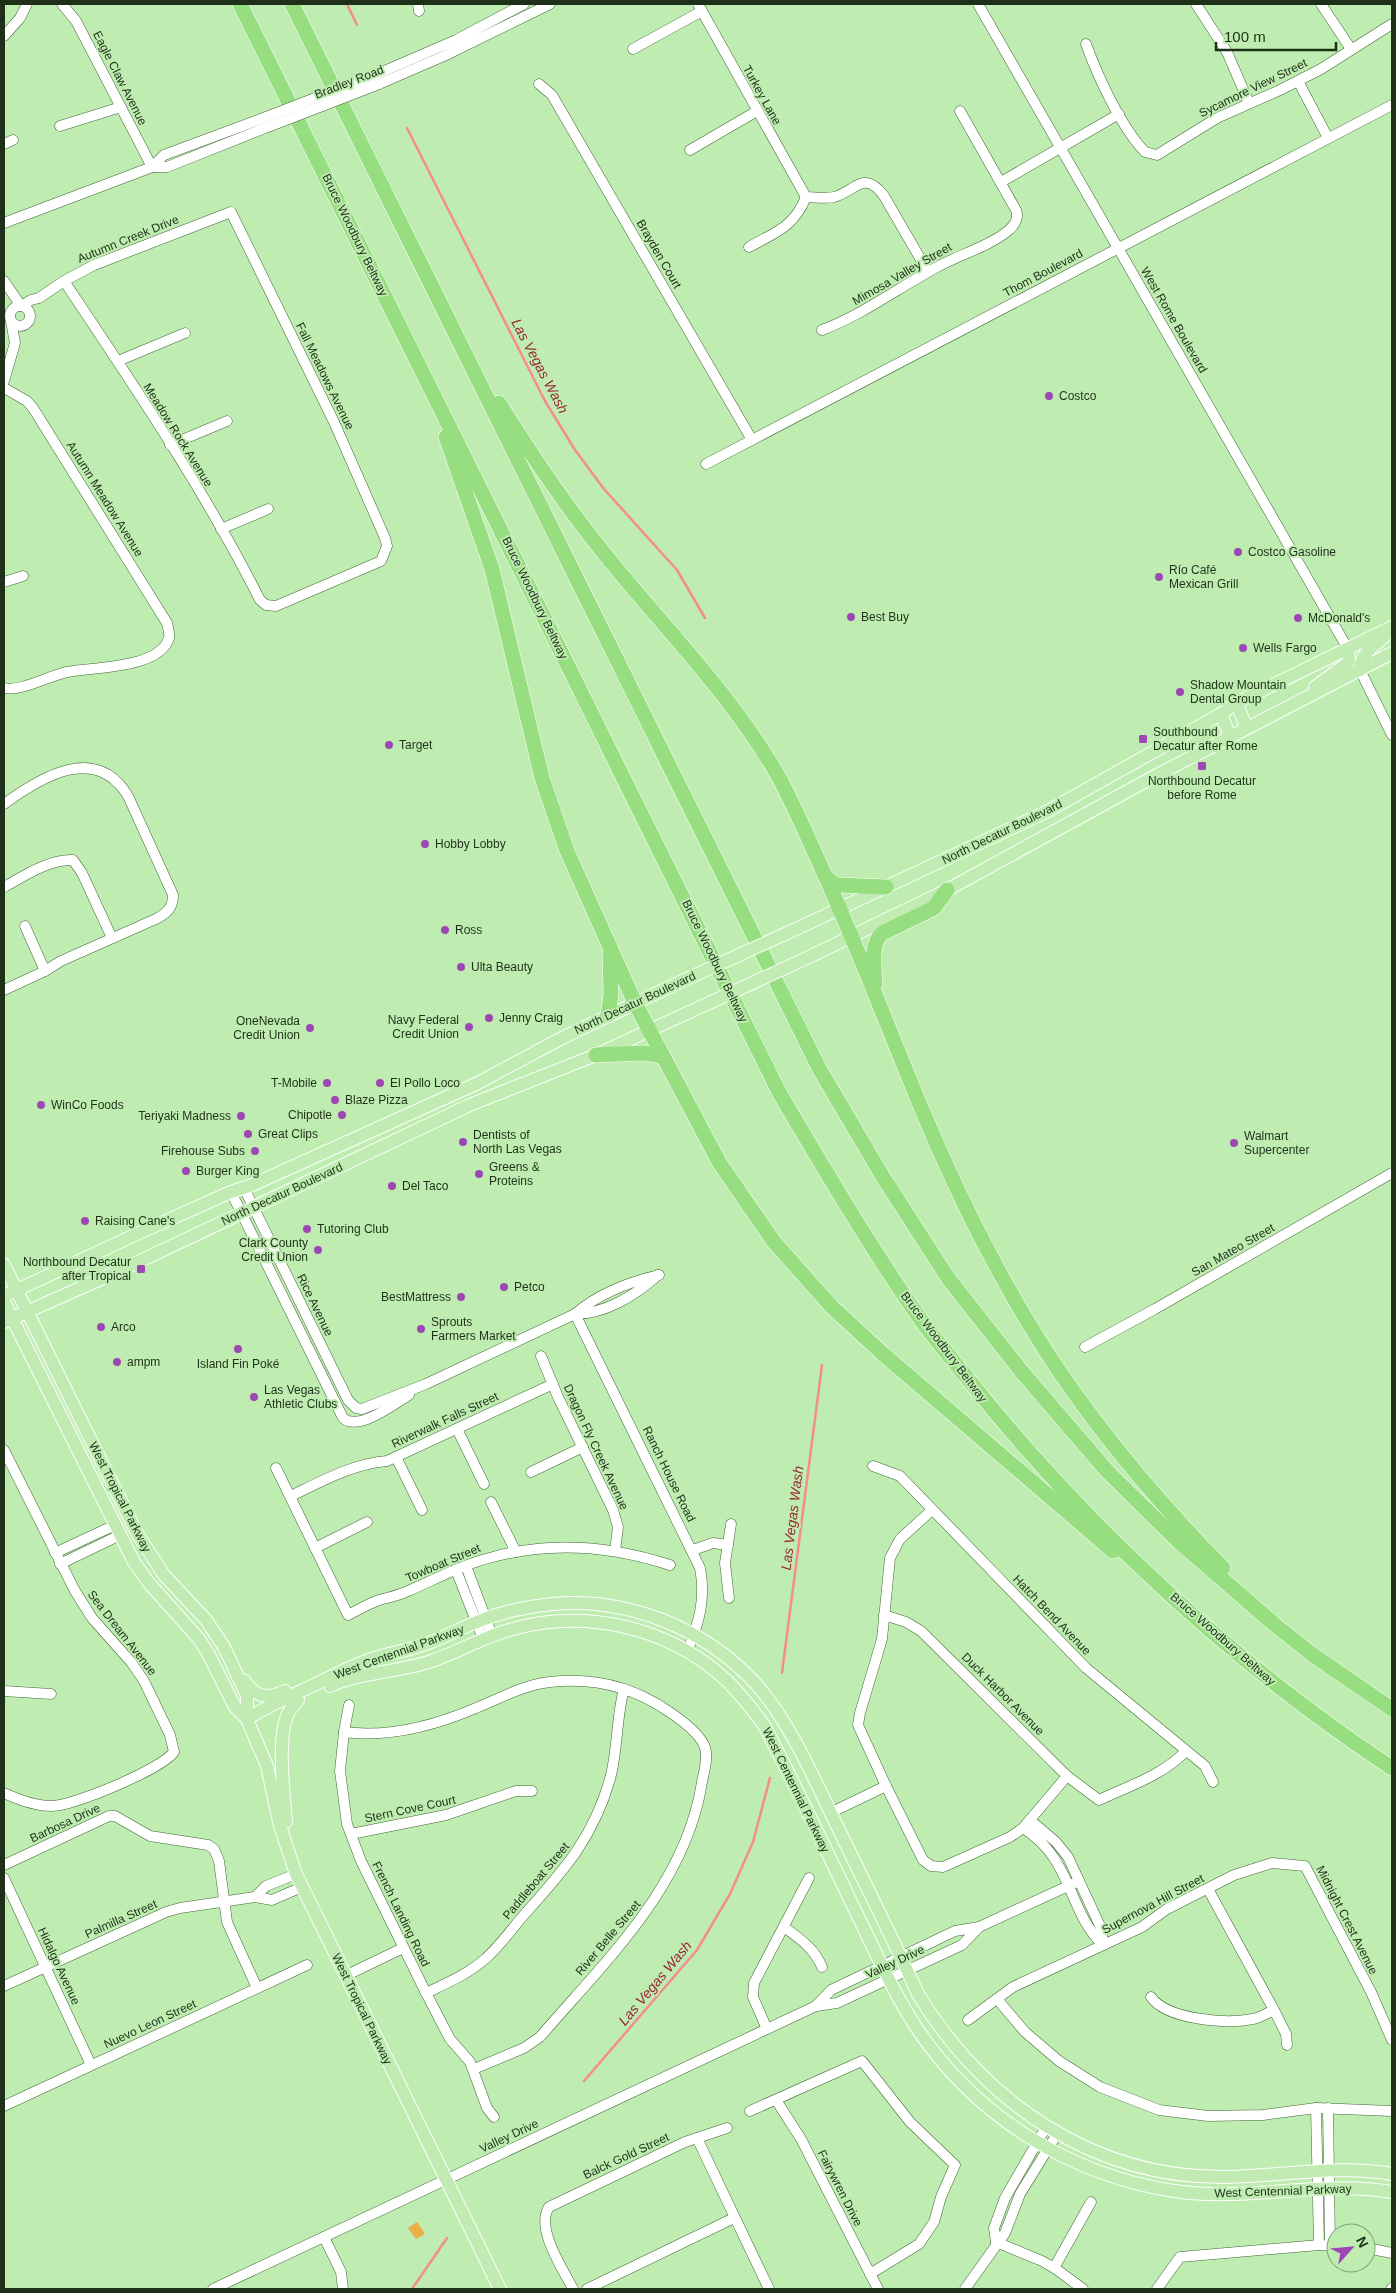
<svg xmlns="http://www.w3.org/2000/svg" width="1396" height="2293" font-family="Helvetica,sans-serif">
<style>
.green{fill:#ebaf47}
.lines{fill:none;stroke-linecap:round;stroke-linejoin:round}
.stream{stroke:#f58c8f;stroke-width:2.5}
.minor-casing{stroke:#406733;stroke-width:11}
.major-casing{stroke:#fff;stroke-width:14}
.highway-casing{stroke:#fff;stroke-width:16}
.minor{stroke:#fff;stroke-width:10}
.major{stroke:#c1ebb3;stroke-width:12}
.highway{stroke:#97de81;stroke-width:15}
.minor-bridge-casing{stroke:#406733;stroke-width:11;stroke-linecap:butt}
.major-bridge-casing{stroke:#fff;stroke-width:14;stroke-linecap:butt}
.minor-bridge{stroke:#fff;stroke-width:10}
.major-bridge{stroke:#c1ebb3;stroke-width:12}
.poi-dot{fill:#9d47b4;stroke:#beecb1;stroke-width:2}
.labels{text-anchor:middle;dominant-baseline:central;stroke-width:4;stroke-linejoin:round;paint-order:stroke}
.street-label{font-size:12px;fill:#1f3019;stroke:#beecb1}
.poi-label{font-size:12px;fill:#1f3019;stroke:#beecb1;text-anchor:start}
.water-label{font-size:14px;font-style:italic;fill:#992434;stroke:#beecb1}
</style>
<rect width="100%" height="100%" fill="#beecb1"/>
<path class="green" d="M 417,2222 L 425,2234 L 416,2239 L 408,2228 Z"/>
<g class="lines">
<g class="stream">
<path d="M 347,4 L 357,25"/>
<path d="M 407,128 L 545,401 L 575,450 L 604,489 L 677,570 L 705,618"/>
<path d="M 782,1673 L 822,1365"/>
<path d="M 584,2081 L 697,1950 L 730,1894 L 753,1842 L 770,1778"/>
<path d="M 412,2289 L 447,2238"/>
</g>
<defs>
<g id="minor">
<path d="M 62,4 L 76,21 L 152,167"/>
<path d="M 418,4 L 419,11"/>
<path d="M 698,4 L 806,197"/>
<path d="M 978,4 L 1348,649"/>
<path d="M 1196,4 L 1227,52 L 1249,103"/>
<path d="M 1321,4 L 1351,49"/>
<path d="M 4,36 L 20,18 L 27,4"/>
<path d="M 1086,44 C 1098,77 1121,127 1145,152 L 1157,155 L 1217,118 L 1280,90 L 1321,69 L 1392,24"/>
<path d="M 633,49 L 702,11"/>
<path d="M 375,75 L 456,40 L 524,4"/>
<path d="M 1298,81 L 1328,138"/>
<path d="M 379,84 L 444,56 L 550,4"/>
<path d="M 539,84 L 552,95 L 752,440"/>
<path d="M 60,126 L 121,107"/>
<path d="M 4,144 L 13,140"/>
<path d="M 690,150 L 757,111"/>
<path d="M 152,167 L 164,155 L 261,119"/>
<path d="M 1001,182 L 1119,114"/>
<path d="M 4,223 L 152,167 L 167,167 L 265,128"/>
<path d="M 749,247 C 776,232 794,227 806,197 C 815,197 825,199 834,197 C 856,191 864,169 884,196 L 928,272"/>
<path d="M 4,281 L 21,306 L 31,300 L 39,298 L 64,281 L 94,265 L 231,212 L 334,422 L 385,538 L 387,546 L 381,561 L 276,606 L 266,605 L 260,600 C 204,489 133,384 64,281"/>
<circle cx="20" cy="316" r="10"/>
<path d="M 822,330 C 864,314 898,288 937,267 C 959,255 990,246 1009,230 C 1015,225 1019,217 1016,210 L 960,111"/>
<path d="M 118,361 L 185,333"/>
<path d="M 4,381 L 15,343 L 11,321"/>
<path d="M 4,388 L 27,401 L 33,408 L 167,623 C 168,628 170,634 169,638 C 160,669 91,667 67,672 C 48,676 21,692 4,688"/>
<path d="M 170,445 L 227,421"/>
<path d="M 706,464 L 1392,105"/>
<path d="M 221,529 L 268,509"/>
<path d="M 4,582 L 23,576"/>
<path d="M 1360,670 L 1392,735"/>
<path d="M 4,804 C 41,777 96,743 128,796 L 173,895 C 173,907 168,912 158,918 L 61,961 L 45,971 L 4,990"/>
<path d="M 4,887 C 24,876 49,859 73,860 L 82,873 L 112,938"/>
<path d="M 25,926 L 45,971"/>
<path d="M 244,1188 L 348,1400 L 356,1408 L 362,1409 L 426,1384 L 575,1314 C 598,1294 629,1282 659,1275"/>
<path d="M 231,1192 L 343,1418 C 358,1432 394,1404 409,1395"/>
<path d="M 575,1314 L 700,1568 C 706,1599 699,1623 687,1652"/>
<path d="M 575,1314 C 605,1314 636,1295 658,1275"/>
<path d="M 1085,1347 L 1155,1309 L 1392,1173"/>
<path d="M 541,1356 L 558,1397 L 613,1510 L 618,1527 L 615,1551"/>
<path d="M 457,1429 L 484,1484"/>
<path d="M 4,1450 L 75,1591 L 92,1618 L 131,1662 L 144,1681 L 170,1735 L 174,1752 C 160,1770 75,1805 52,1806 C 35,1806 19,1800 4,1793"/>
<path d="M 396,1457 L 422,1510"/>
<path d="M 873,1466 L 900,1476 L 1086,1668 L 1205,1766 L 1213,1782"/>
<path d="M 276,1468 L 348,1615 C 358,1610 368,1604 379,1600 C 389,1597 398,1596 408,1591 C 436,1579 463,1564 493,1557 C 552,1541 612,1546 670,1565"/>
<path d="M 531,1472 L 583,1447"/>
<path d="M 291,1496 C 322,1481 352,1464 387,1461 L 553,1384"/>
<path d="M 491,1502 L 516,1552"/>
<path d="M 932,1510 L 900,1539 L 890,1558 L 882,1639 L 860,1713 L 858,1725 L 886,1786 L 923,1860 L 931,1866 L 943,1867 L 1010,1837 L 1023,1828 L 1067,1776"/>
<path d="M 315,1548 L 367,1522"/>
<path d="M 693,1550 L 713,1543 L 728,1545"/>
<path d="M 55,1553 L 115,1525"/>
<path d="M 60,1564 L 120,1535"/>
<path d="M 466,1566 L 492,1635"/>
<path d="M 456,1570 L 483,1639"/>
<path d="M 729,1598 L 725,1563 L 731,1524"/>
<path d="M 884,1615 L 906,1622 L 921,1631 L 1067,1776 L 1099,1800 C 1129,1786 1163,1775 1186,1751"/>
<path d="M 4,1691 L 51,1694"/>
<path d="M 349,1705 L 344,1732 L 340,1771 L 347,1824 L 361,1861 L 426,1993 L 450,2039 L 470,2062 L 487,2108 L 494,2117"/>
<path d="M 344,1732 C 389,1738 434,1726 476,1708 C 501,1698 523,1685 550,1682 C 593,1677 633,1687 668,1711 C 680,1719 698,1732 704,1745 C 709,1755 704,1772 702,1782 C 686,1886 606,1960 540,2037 L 524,2048 L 474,2069"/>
<path d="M 830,1813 L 886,1786"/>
<path d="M 1023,1828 C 1073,1859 1067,1910 1103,1945 L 1101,1928 L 1068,1857 L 1056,1842 L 1030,1820"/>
<path d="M 351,1834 L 446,1815 L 516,1791 L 532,1791"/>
<path d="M 4,1865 L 109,1816 L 115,1816 L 150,1836 L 208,1845 L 214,1849 L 219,1861 L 227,1922 L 257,1988"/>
<path d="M 4,1878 L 91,2065"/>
<path d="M 1208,1889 L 1274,2010 L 1286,2034 L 1287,2045"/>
<path d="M 255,1897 L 266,1886 L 296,1874"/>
<path d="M 784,1927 C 800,1939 814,1948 822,1967"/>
<path d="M 345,1976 L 403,1948"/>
<path d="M 4,1986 L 166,1912 L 180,1908 L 255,1897 L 272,1900 L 302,1887"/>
<path d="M 426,1993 C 447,1983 468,1974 485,1959 C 499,1947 511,1930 523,1916 C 563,1871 593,1839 610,1779 C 618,1750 616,1718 624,1689"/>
<path d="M 1151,1997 C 1167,2020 1227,2024 1253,2019 C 1260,2018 1267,2013 1274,2010"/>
<path d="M 997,1999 L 1025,2032 L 1059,2061 L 1100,2087 L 1159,2110 L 1208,2116 L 1263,2115 L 1316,2108 L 1392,2111"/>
<path d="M 816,2006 L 831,1990 L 955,1931 L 979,1927 L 1079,1881"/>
<path d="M 968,2020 L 1013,1987 L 1142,1927 L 1167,1909 L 1234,1875 L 1272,1863 L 1305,1866 L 1371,1992 L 1392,2040"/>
<path d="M 767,2029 L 753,1997 L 754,1983 L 809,1878"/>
<path d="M 776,2100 L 801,2139 L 878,2289"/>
<path d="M 4,2106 L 307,1965"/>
<path d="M 1316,2108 L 1319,2245"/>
<path d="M 1328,2108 L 1330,2246"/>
<path d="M 750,2111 L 862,2061 L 910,2122 L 955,2165 L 941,2197 L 934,2222 L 919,2244 L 870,2274"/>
<path d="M 697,2138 L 769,2289"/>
<path d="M 324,2237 L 341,2272 L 343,2289"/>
<path d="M 996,2242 L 994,2228 L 1005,2198 L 1046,2127"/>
<path d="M 996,2242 L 1042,2261 L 1056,2269 L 1083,2289"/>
<path d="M 1366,2248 L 1392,2253"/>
<path d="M 1054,2268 L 1091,2202"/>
<path d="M 213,2289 L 816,2006 L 837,2003 L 962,1945 L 979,1927"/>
<path d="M 573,2289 C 563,2269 535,2228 549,2207 L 685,2142 L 727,2128"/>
<path d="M 587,2289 L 734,2218"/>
<path d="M 965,2289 L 1005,2233 L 1020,2194 L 1057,2134"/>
<path d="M 1157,2289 L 1180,2257 L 1319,2245 L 1336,2246"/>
<path d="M 1391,2289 L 1392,2288"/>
</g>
<g id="major">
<path d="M 1360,670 C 1361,653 1373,647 1385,636"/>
<path d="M 1315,687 L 1349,662 L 1348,649"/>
<path d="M 1236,703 L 1247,728"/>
<path d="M 1221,714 L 1230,737"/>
<path d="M 796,929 L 1046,812 L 1221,714 L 1236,703 L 1392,627"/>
<path d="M 809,957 L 947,890 L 1157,775 L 1392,653"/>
<path d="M 4,1265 L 138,1535 L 164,1575 L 206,1620 L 224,1647 L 247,1696 L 247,1719"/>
<path d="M 4,1296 L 139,1233 L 231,1192 L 252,1185 L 478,1083 L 562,1038 L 682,981"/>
<path d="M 4,1302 L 134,1562 L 149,1583 L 199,1639 L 209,1655 L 235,1707 L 247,1719 L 267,1766 L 280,1826 L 296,1874 L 500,2289"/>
<path d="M 4,1322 L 121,1270 L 472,1104 L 596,1055 L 696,1009"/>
<path d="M 245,1681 C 255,1698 268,1699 285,1691"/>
<path d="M 330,1686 C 358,1673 397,1672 429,1662 C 456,1653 481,1638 509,1630 C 583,1608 667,1626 725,1679 C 740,1693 752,1709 764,1725 C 795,1785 824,1845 853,1906 C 874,1948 892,1991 918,2030 C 977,2117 1070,2175 1174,2191 C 1247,2202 1319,2180 1392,2192"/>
<path d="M 247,1719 C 269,1705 293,1695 316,1684 C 336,1674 357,1663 378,1657 C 396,1652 414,1649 431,1642 C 447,1636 461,1628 477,1622 C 500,1612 526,1607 552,1604 C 627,1597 705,1628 756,1684 C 793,1726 818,1788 843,1838 C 868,1890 894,1941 918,1994 C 984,2102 1092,2177 1222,2177 C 1279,2177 1336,2164 1392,2174"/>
<path d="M 286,1822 C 284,1795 277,1741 287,1716 C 289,1710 294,1705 298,1700"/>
</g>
<g id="highway">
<path d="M 240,4 L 780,1094 C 823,1167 866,1240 914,1310 C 930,1334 950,1356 968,1379 C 1086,1527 1234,1664 1392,1768"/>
<path d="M 292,4 L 820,1070 L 883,1177 L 948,1278 L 1022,1372 L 1107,1471 L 1177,1540 L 1274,1624 L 1313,1655 L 1392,1709"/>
<path d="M 499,403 C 532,456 567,508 607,557 C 667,631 734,697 781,781 C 796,810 809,840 822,869 C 857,945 886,1023 918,1100 C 956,1192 1000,1282 1055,1365 C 1104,1438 1161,1505 1223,1568"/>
<path d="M 446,437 L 492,569 L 542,778 L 567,851 L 635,1003 L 719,1162 L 774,1242 L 832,1307 L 883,1354 L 1113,1551"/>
<path d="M 826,877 L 834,884 L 839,885 L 886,887"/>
<path d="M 875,984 C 875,969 869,943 883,933 L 934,908 L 947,890"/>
<path d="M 608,1015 L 611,995 L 610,955"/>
<path d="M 596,1055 L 644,1053 L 662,1056"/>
</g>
</defs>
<use href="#minor" class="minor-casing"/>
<use href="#major" class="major-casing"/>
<use href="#highway" class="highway-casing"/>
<use href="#minor" class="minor"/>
<use href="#major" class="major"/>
<use href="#highway" class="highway"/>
<defs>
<g id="minor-bridge">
<path d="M 261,119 L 375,75"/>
<path d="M 265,128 L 379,84"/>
</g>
<g id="major-bridge">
<path d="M 682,981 L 796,929"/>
<path d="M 696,1009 L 809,957"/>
</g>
</defs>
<use href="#minor-bridge" class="minor-bridge-casing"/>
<use href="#major-bridge" class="major-bridge-casing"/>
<use href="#minor-bridge" class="minor-bridge"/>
<use href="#major-bridge" class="major-bridge"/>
</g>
<g class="poi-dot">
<circle cx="1049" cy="396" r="5"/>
<circle cx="1238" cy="552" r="5"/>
<circle cx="1159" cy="577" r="5"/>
<circle cx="851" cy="617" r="5"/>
<circle cx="1298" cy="618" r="5"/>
<circle cx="1243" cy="648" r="5"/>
<circle cx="1180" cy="692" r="5"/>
<rect x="1138" y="734" width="10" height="10" rx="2.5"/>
<circle cx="389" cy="745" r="5"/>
<rect x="1197" y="761" width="10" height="10" rx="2.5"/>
<circle cx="425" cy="844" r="5"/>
<circle cx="445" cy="930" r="5"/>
<circle cx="461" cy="967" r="5"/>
<circle cx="489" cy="1018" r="5"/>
<circle cx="469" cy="1027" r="5"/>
<circle cx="310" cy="1028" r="5"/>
<circle cx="327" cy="1083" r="5"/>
<circle cx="380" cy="1083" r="5"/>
<circle cx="335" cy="1100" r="5"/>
<circle cx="41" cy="1105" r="5"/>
<circle cx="342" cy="1115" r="5"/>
<circle cx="241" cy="1116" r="5"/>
<circle cx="248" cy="1134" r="5"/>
<circle cx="463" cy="1142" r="5"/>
<circle cx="1234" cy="1143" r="5"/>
<circle cx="255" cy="1151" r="5"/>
<circle cx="186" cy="1171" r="5"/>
<circle cx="479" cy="1174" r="5"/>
<circle cx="392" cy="1186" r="5"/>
<circle cx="85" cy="1221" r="5"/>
<circle cx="307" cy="1229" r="5"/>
<circle cx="318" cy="1250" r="5"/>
<rect x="136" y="1264" width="10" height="10" rx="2.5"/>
<circle cx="504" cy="1287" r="5"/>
<circle cx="461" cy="1297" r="5"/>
<circle cx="101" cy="1327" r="5"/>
<circle cx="421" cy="1329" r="5"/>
<circle cx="238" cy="1349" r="5"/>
<circle cx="117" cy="1362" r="5"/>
<circle cx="254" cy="1397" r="5"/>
</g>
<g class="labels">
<g class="street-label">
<text transform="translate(120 78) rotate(63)">Eagle Claw Avenue</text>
<text transform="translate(349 82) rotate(-21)">Bradley Road</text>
<text transform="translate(1253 88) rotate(-26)">Sycamore View Street</text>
<text transform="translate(762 95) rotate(61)">Turkey Lane</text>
<text transform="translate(355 235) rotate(64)">Bruce Woodbury Beltway</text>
<text transform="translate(128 239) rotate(-22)">Autumn Creek Drive</text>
<text transform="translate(659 254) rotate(60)">Brayden Court</text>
<text transform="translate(1043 273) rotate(-28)">Thom Boulevard</text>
<text transform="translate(902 274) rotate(-30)">Mimosa Valley Street</text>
<text transform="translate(1174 320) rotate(60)">West Rome Boulevard</text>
<text transform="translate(325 376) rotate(64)">Fall Meadows Avenue</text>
<text transform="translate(178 435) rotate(58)">Meadow Rock Avenue</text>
<text transform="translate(105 499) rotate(58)">Autumn Meadow Avenue</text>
<text transform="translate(535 598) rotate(64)">Bruce Woodbury Beltway</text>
<text transform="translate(1002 832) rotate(-26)">North Decatur Boulevard</text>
<text transform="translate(715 961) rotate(64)">Bruce Woodbury Beltway</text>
<text transform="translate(635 1003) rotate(-25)">North Decatur Boulevard</text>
<text transform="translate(282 1194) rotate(-25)">North Decatur Boulevard</text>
<text transform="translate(1233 1250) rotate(-30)">San Mateo Street</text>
<text transform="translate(315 1305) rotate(64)">Rice Avenue</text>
<text transform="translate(944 1347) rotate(53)">Bruce Woodbury Beltway</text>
<text transform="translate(445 1420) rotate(-25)">Riverwalk Falls Street</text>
<text transform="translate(596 1447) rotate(65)">Dragon Fly Creek Avenue</text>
<text transform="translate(669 1474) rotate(64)">Ranch House Road</text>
<text transform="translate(120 1497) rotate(63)">West Tropical Parkway</text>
<text transform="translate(443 1563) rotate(-23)">Towboat Street</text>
<text transform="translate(1052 1615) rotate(46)">Hatch Bend Avenue</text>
<text transform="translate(122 1633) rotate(52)">Sea Dream Avenue</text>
<text transform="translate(1223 1639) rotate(41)">Bruce Woodbury Beltway</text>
<text transform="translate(399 1652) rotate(-20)">West Centennial Parkway</text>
<text transform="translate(1003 1694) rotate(45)">Duck Harbor Avenue</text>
<text transform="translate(796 1790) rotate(64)">West Centennial Parkway</text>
<text transform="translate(410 1809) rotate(-12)">Stern Cove Court</text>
<text transform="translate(65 1823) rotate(-25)">Barbosa Drive</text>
<text transform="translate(536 1881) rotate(-50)">Paddleboat Street</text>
<text transform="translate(1153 1904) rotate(-28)">Supernova Hill Street</text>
<text transform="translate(401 1914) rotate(64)">French Landing Road</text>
<text transform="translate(121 1919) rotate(-24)">Palmilla Street</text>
<text transform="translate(1347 1920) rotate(63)">Midnight Crest Avenue</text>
<text transform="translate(608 1938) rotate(-50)">River Belle Street</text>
<text transform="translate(895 1962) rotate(-25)">Valley Drive</text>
<text transform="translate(59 1966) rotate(65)">Hidalgo Avenue</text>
<text transform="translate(362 2009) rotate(64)">West Tropical Parkway</text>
<text transform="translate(150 2024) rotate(-25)">Nuevo Leon Street</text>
<text transform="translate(509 2136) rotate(-25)">Valley Drive</text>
<text transform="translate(626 2156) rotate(-25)">Balck Gold Street</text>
<text transform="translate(840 2188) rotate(63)">Fairywren Drive</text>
<text transform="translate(1283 2191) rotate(-2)">West Centennial Parkway</text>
</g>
<g class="poi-label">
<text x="1059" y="396">Costco</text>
<text x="1248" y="552">Costco Gasoline</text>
<text x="1169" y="570">Río Café<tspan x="1169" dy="14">Mexican Grill</tspan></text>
<text x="861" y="617">Best Buy</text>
<text x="1308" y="618">McDonald's</text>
<text x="1253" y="648">Wells Fargo</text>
<text x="1190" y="685">Shadow Mountain<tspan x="1190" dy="14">Dental Group</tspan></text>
<text x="1153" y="732">Southbound<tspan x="1153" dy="14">Decatur after Rome</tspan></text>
<text x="399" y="745">Target</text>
<text x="1202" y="781" text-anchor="middle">Northbound Decatur<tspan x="1202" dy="14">before Rome</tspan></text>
<text x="435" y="844">Hobby Lobby</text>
<text x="455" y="930">Ross</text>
<text x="471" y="967">Ulta Beauty</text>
<text x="499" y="1018">Jenny Craig</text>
<text x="459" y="1020" text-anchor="end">Navy Federal<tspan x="459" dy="14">Credit Union</tspan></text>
<text x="300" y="1021" text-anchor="end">OneNevada<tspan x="300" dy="14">Credit Union</tspan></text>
<text x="317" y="1083" text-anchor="end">T-Mobile</text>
<text x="390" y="1083">El Pollo Loco</text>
<text x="345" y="1100">Blaze Pizza</text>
<text x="51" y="1105">WinCo Foods</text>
<text x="332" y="1115" text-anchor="end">Chipotle</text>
<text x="231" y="1116" text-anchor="end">Teriyaki Madness</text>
<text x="258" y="1134">Great Clips</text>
<text x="473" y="1135">Dentists of<tspan x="473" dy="14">North Las Vegas</tspan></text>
<text x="1244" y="1136">Walmart<tspan x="1244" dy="14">Supercenter</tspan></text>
<text x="245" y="1151" text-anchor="end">Firehouse Subs</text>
<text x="489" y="1167">Greens &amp;<tspan x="489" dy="14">Proteins</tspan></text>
<text x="196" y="1171">Burger King</text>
<text x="402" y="1186">Del Taco</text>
<text x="95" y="1221">Raising Cane's</text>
<text x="317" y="1229">Tutoring Club</text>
<text x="308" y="1243" text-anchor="end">Clark County<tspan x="308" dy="14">Credit Union</tspan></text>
<text x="131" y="1262" text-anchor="end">Northbound Decatur<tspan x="131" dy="14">after Tropical</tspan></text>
<text x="514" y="1287">Petco</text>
<text x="451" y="1297" text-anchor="end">BestMattress</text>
<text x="431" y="1322">Sprouts<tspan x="431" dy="14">Farmers Market</tspan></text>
<text x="111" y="1327">Arco</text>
<text x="127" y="1362">ampm</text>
<text x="238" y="1364" text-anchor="middle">Island Fin Poké</text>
<text x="264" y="1390">Las Vegas<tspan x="264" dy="14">Athletic Clubs</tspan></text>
</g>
<g class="water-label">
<text transform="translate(540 366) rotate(62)">Las Vegas Wash</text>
<text transform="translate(792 1518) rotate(-83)">Las Vegas Wash</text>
<text transform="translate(655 1983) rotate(-50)">Las Vegas Wash</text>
</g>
</g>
<rect width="1396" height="2293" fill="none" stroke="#1f3019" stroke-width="10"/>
<g transform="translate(1351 2248) rotate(63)"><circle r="24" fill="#beecb1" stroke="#7ea174"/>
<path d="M0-4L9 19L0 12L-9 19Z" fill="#9d47b4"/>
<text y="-8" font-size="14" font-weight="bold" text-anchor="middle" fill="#1f3019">N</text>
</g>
<path d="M1216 42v8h120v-8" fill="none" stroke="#1f3019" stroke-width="2.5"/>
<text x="1224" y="42" font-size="15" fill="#1f3019" stroke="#beecb1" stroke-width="4" paint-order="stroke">100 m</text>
</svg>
